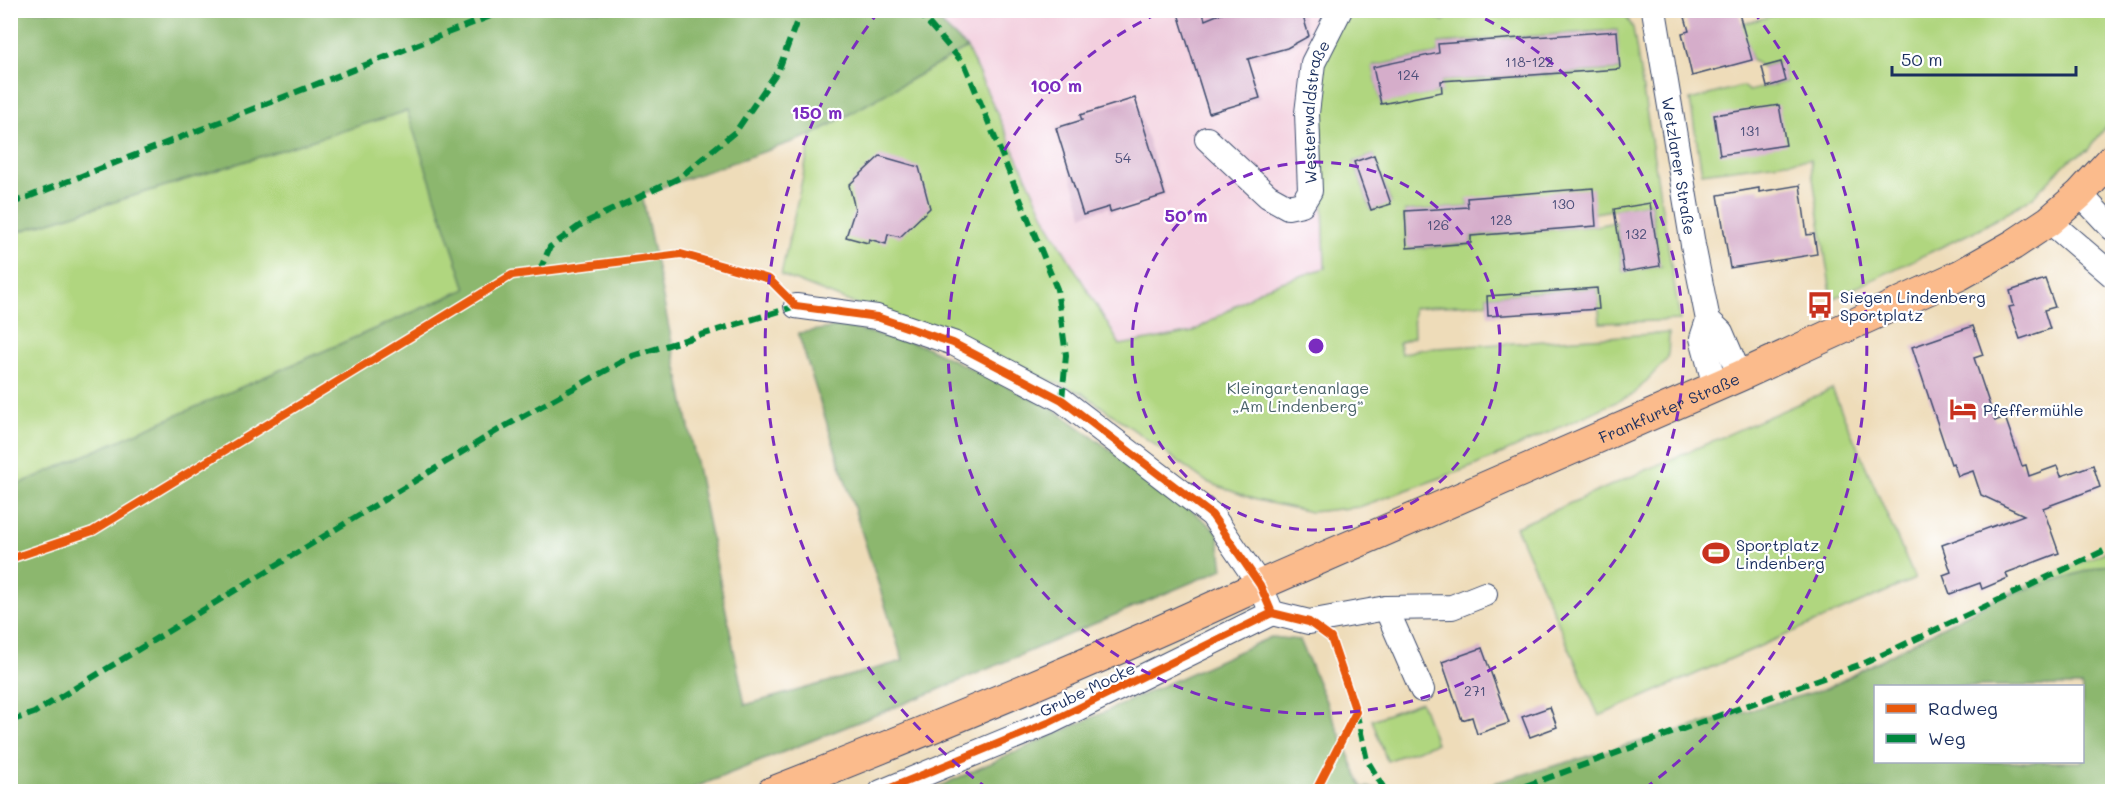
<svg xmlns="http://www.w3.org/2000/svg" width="2123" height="802" font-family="Mali,sans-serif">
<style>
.built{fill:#f3cfde}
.green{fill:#b0d67f;stroke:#66826e;stroke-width:1.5;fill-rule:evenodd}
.forest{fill:#8cb76e;stroke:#547366;stroke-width:1.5;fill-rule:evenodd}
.building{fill:#d5adca}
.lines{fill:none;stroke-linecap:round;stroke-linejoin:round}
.minor-casing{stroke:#3b496c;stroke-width:26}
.major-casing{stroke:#3b496c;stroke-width:32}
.minor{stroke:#fff;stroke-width:24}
.major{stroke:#fbbb8c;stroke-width:30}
.quiet{stroke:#00873e;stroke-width:6;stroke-dasharray:12 6;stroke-linecap:butt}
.cycleway-casing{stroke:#fff;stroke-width:11}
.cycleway{stroke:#e8590c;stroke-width:8}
.ring{fill:none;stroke:#7b2cbf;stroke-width:3;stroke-dasharray:10 8}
.labels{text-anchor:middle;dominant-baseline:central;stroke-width:4.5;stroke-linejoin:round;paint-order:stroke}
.number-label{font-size:14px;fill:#4a4e79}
.street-label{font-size:16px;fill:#1b2f5e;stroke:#fff}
.poi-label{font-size:16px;fill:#1b2f5e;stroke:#fff;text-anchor:start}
.park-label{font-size:16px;fill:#486168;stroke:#fff}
.centre{fill:#7b2cbf;stroke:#fff;stroke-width:3}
.ring-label{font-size:18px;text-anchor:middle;font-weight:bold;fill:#7b2cbf;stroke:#fff;stroke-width:4.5;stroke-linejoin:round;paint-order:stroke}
</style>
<rect width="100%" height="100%" fill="#fff"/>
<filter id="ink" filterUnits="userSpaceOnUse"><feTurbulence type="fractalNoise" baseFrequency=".0167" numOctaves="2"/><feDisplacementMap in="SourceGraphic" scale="12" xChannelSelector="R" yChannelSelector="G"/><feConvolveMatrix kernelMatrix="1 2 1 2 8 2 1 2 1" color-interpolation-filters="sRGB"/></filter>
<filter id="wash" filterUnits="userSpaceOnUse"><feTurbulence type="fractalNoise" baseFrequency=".008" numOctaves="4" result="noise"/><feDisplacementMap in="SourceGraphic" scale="24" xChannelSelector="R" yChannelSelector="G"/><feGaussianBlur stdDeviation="1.35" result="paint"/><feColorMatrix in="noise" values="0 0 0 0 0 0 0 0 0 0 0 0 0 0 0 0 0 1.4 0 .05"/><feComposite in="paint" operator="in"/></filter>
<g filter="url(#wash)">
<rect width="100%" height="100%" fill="#eedcb9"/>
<path class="built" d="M 928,11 L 1334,11 L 1319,70 L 1325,269 L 1264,288 L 1193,332 L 1120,345 L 1048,224 L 967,48 Z"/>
<g class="green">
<path d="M 1509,10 C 1545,15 1581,10 1618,10 L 1626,16 L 1633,28 L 1680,320 L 1600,323 L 1597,288 L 1487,296 L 1487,303 L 1413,308 L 1414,337 L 1399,343 L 1401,354 L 1421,349 L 1669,333 L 1668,358 L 1634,394 L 1474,466 L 1359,507 L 1311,512 L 1256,500 L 1207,482 L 1082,393 L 781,275 L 812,135 L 967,48 L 1048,224 L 1120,345 L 1193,332 L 1264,288 L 1325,268 L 1319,70 L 1345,11 L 1419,11 L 1444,21 L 1449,11 ZM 1615,30 L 1617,30 L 1619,70 L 1441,81 L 1441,92 L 1381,103 L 1373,66 L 1439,53 L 1439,43 ZM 1374,155 L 1391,203 L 1371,210 L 1354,162 ZM 1467,199 L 1595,213 L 1651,203 L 1659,265 L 1661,266 L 1623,272 L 1616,222 L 1595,226 L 1471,236 L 1471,244 L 1408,249 L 1405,211 L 1468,207 Z"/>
<path d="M 1791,11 L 2112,11 L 2112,119 L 2088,150 L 2069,160 L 2033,197 L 1981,228 L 1832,299 L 1810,159 L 1702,173 L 1690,100 L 1742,86 L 1749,91 L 1786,82 L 1781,62 L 1762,67 L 1752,60 L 1746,41 L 1687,57 L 1688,54 L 1730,27 Z"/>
<path d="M 408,110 L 466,289 L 11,488 L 11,234 Z"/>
<path d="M 1832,389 L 1915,579 L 1599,716 L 1516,527 Z"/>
<path d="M 2112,549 L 2112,563 L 1995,599 Z"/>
<path d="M 1421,702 L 1436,743 L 1387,761 L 1372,720 Z"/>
</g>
<g class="forest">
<path d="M 11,11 L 928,11 L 967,48 L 812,135 L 642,194 L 745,705 L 903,661 L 798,333 L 844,326 L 924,346 L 1052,408 L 1168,491 L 1218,532 L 1223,569 L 938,690 L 686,791 L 11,791 L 10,488 L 466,289 L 407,111 L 11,234 Z"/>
<path d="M 2112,563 L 2112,791 L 1466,791 L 1828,688 L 1995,599 ZM 1876,686 L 2082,686 L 2082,762 L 1876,762 Z"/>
<path d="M 1271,637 L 1300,640 L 1362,787 L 1419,791 L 929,791 Z"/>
</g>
<g id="blocks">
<g class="building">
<path d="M 1177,10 L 1202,10 L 1205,20 L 1229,10 L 1301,10 L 1309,36 L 1287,48 L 1248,59 L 1260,98 L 1209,113 Z"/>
<path d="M 1683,10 L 1738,10 L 1752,60 L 1692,76 L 1682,33 L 1689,31 Z"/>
<path d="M 1617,31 L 1620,69 L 1441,81 L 1442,92 L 1381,104 L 1373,67 L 1439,53 L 1438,44 Z"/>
<path d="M 1781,62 L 1786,81 L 1767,87 L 1762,67 Z"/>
<path d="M 1135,98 L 1165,195 L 1110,212 L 1109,207 L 1083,215 L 1056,128 L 1082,120 L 1080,115 Z"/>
<path d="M 1779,105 L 1786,145 L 1720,155 L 1714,115 Z"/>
<path d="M 1374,155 L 1391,204 L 1371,210 L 1354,162 Z"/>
<path d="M 880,156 L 919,167 L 930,208 L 900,237 L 888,234 L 886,244 L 869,239 L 868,243 L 846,237 L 855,209 L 849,185 Z"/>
<path d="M 1800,185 L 1807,235 L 1814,234 L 1817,254 L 1730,268 L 1718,195 L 1759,188 L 1759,192 Z"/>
<path d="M 1593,188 L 1596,226 L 1471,236 L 1471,243 L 1407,248 L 1405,211 L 1468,207 L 1467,198 Z"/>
<path d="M 1650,203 L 1660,266 L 1624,272 L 1614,209 Z"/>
<path d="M 2045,279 L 2055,307 L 2044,310 L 2050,329 L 2020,339 L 2009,307 L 2014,306 L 2010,291 Z"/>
<path d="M 1597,288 L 1599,309 L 1488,316 L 1487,296 Z"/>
<path d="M 1973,326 L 1983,355 L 1974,358 L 1995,421 L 2005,417 L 2022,466 L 2026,465 L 2029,476 L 2057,466 L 2061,476 L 2093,465 L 2100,487 L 2043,508 L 2059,553 L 2006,573 L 2008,578 L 1982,589 L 1980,583 L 1950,594 L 1943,575 L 1951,572 L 1942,545 L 2024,515 L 1981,495 L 1973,471 L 1958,476 L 1953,463 L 1951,464 L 1912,347 Z"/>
<path d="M 1482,648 L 1509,723 L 1477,734 L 1472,717 L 1462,720 L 1442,662 Z"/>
<path d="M 1550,707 L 1557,727 L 1530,737 L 1522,717 Z"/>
</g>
</g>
</g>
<g filter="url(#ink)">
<use href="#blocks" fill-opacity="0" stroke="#3b496c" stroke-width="1.5"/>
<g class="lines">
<defs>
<g id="minor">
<path id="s1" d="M 1654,10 L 1693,245 L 1708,320 L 1702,338 L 1715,386"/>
<path id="s2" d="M 1207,139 L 1268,196 L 1288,207 L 1302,204 L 1310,191 L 1307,113 L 1313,63 L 1340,10"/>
<path d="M 2080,194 L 2112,228"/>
<path d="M 2049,221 L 2112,275"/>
<path d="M 796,306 L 877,317 L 953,343 L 1062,400 L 1212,515 L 1260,585 L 1272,613"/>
<path d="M 1708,320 L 1721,332 L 1740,376"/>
<path d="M 1386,608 L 1422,690"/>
<path d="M 1272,613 L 1309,622 L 1386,608 L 1452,607 L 1485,594"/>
<path d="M 881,792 L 1048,723 L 1272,613"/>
</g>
<g id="major">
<path id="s3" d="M 772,792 C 937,727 1100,660 1260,585 L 1740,376 L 1960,275 L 2013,245 L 2049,221 L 2080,194 L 2112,159"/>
</g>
</defs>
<use href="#minor" class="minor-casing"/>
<use href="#major" class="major-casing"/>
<use href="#minor" class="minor"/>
<use href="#major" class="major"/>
<g class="quiet">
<path d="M 917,10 L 965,65 L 1057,289 L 1066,355 L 1062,400"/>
<path d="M 10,204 L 506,10"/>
<path d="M 539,272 L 550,247 L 582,224 L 679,178 L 736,131 L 779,69 L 801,10"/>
<path d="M 1356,711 L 1367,760 L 1386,792"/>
<path d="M 10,721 L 34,713 L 500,429 L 632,356 L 796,306 L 794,304"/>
<path d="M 1509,792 L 1867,662 L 2112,547"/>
</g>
<defs>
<g id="cycleway">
<path d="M 10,559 L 93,531 L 512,275 L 681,254 L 769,279 L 796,306 L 877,317 L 953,343 L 1062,400 L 1212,515 L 1260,585 L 1272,613"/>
<path d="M 1272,613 L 1309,622 L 1331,638 L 1356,712 L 1315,792"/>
<path d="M 881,792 L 1048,723 L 1272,613"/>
</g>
</defs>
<use href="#cycleway" class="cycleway-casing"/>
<use href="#cycleway" class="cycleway"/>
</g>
</g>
<g class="ring">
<circle cx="1316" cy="346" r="184"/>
<path d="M1469 11A368 368 0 1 1 1163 11"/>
<path d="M988 789A551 551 0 0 1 879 11M1753 11A551 551 0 0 1 1644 789"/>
</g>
<defs>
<symbol id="bus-bare" viewBox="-9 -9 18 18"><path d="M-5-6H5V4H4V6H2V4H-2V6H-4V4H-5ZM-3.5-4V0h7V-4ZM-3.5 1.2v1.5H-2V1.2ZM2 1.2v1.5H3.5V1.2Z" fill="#c8321e" stroke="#fff" stroke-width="2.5" paint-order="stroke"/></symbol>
<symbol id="hotel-bare" viewBox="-9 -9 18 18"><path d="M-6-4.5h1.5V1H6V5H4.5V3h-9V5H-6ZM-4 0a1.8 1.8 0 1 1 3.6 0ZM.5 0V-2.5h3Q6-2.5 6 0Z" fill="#c8321e" stroke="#fff" stroke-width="2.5" paint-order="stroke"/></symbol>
<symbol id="stadium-bare" viewBox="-9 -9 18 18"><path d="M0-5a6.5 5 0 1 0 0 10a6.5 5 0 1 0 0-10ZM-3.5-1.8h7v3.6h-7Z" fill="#c8321e" stroke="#fff" stroke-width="2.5" paint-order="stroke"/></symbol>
</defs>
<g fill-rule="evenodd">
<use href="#bus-bare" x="1801" y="286" width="38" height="38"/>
<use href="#hotel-bare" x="1944" y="390" width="38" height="38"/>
<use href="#stadium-bare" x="1697" y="534" width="38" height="38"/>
</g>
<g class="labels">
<g class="number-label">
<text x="1529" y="61">118-122</text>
<text x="1408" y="74">124</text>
<text x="1750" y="130">131</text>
<text x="1123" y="157">54</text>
<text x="1563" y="203">130</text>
<text x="1501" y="219">128</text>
<text x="1438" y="224">126</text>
<text x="1636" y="233">132</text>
<text x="1475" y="690">271</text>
</g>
<g class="street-label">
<text stroke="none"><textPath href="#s2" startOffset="216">Westerwaldstraße</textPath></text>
<text stroke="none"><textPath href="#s1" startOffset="158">Wetzlarer Straße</textPath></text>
<text stroke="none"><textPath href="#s3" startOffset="976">Frankfurter Straße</textPath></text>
<text transform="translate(1087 689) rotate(-26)">Grube Mocke</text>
</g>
<g class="poi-label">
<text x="1840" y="296">Siegen Lindenberg<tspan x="1840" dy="18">Sportplatz</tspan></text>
<text x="1983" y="409">Pfeffermühle</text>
<text x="1736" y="544">Sportplatz<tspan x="1736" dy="18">Lindenberg</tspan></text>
</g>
<g class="park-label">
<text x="1298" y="387">Kleingartenanlage<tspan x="1298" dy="18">„Am Lindenberg“</tspan></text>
</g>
</g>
<circle cx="1316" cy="346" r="9" class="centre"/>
<g class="ring-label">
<text x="1056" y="92">100 m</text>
<text x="817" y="119">150 m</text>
<text x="1186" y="222">50 m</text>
</g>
<rect width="2123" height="802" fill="none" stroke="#fff" stroke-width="36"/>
<rect x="1874" y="685" width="210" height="78" fill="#ffffff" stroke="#a4acbf" stroke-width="1.5"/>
<rect x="1886" y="704" width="30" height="9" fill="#e8590c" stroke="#a4acbf" stroke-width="1.5"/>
<text x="1928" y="715" font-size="18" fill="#1b2f5e">Radweg</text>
<rect x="1886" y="734" width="30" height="9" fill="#00873e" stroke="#a4acbf" stroke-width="1.5"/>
<text x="1928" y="745" font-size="18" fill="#1b2f5e">Weg</text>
<path d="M1892 66v9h184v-9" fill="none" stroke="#1b2f5e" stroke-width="3"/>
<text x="1901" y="66" font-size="18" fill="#1b2f5e" stroke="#ffffff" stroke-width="4.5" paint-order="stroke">50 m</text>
</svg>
